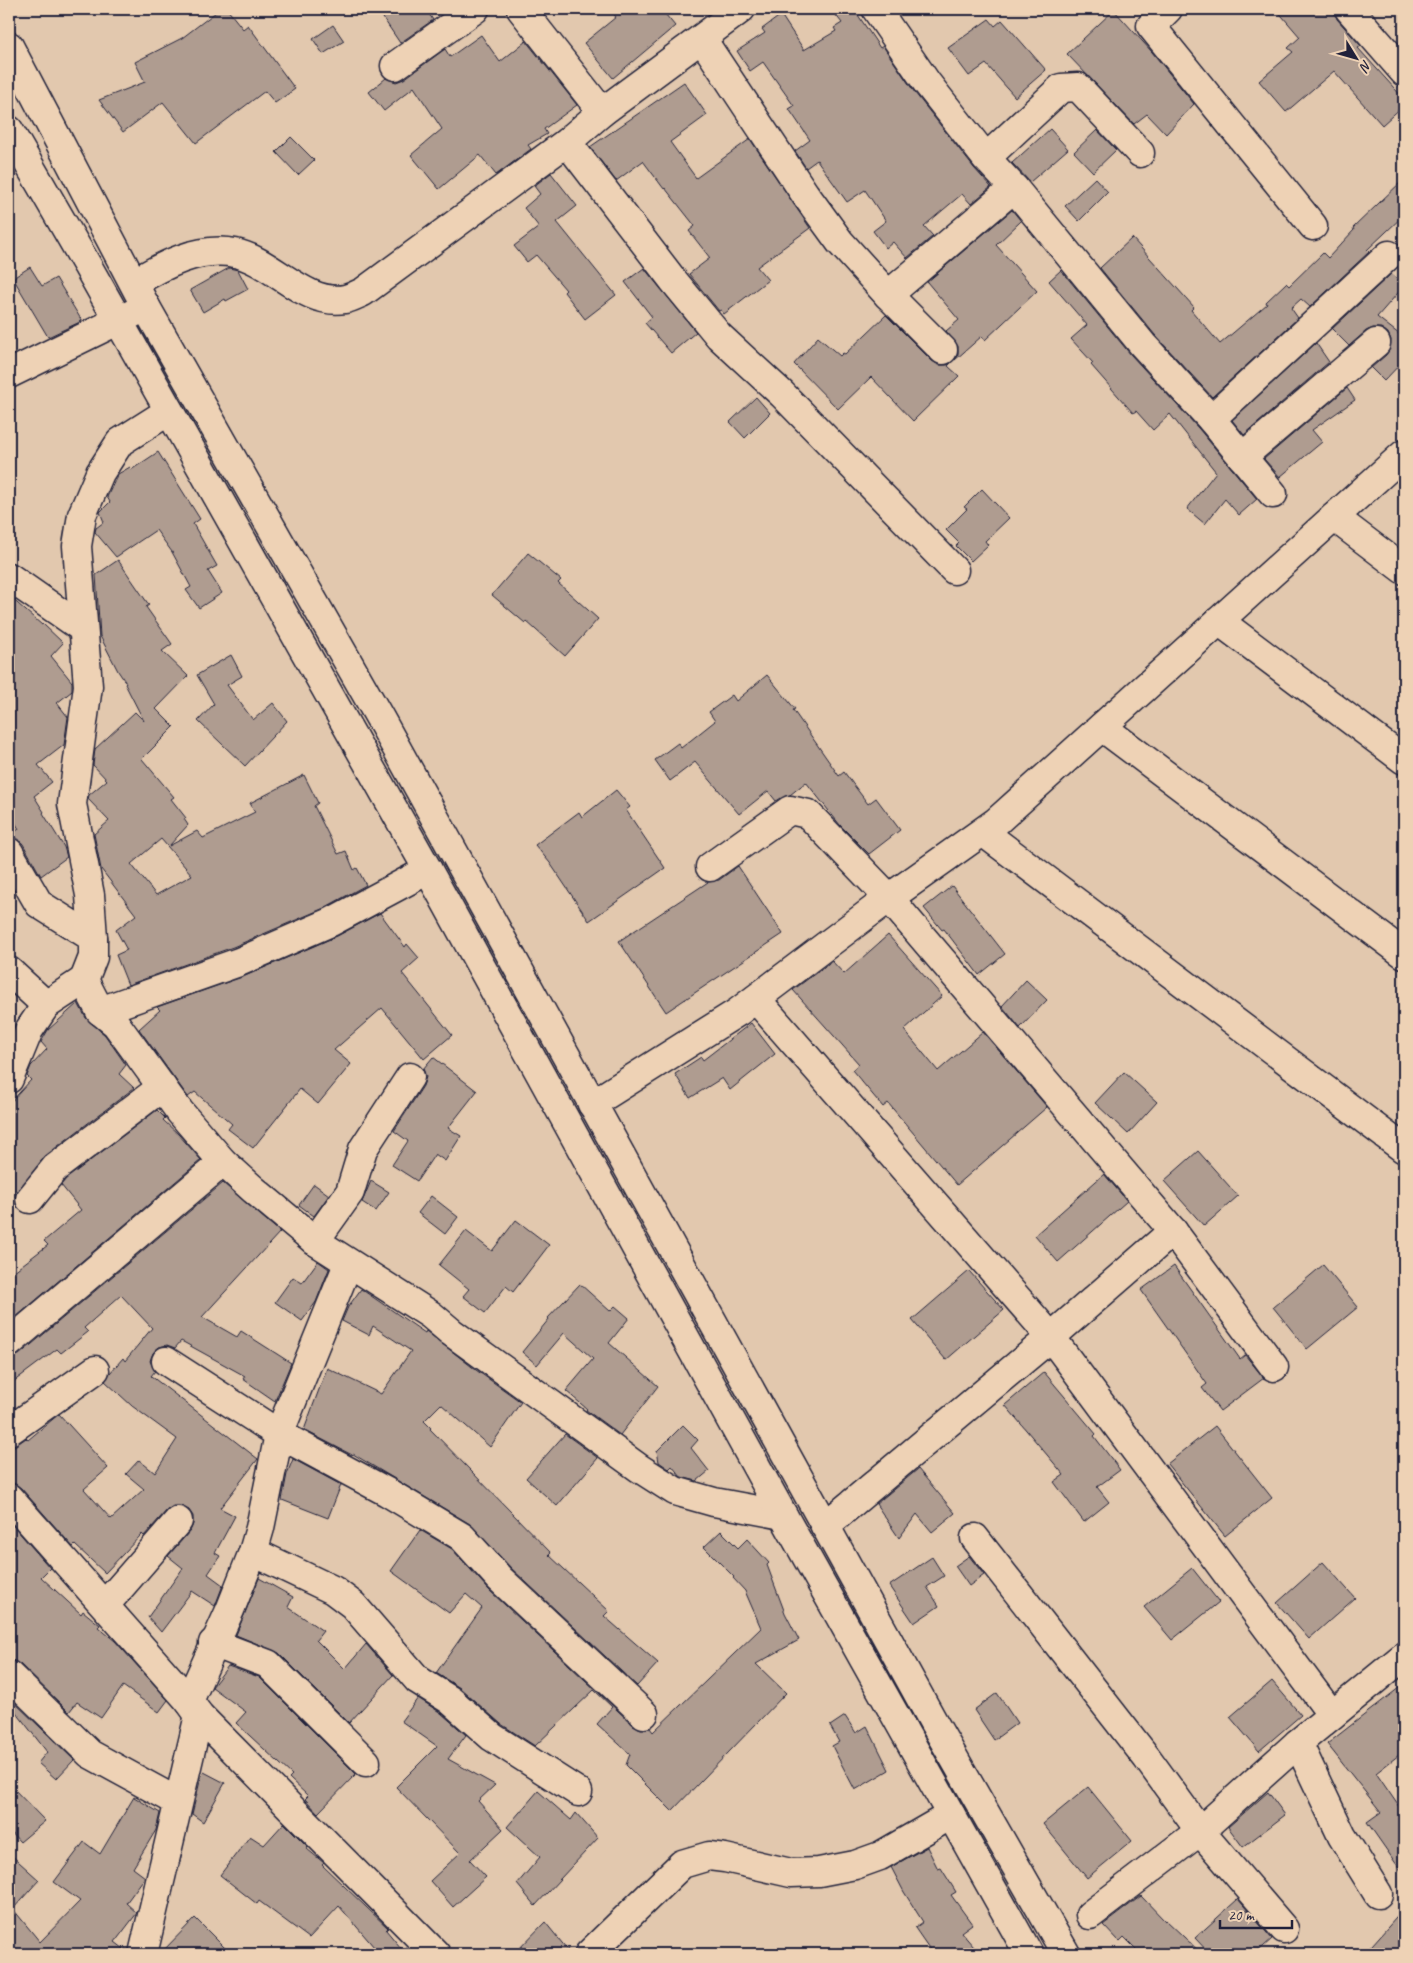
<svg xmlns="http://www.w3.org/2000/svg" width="1413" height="1963" font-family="Caveat,sans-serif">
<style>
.building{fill:#af9c90;stroke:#22223b;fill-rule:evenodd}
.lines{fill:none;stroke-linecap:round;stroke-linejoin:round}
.street-casing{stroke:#22223b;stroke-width:31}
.secondary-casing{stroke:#22223b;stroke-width:31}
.highway-casing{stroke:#22223b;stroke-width:31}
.street{stroke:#eed2b5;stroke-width:28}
.secondary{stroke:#eed2b5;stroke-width:28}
.highway{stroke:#eed2b5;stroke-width:28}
</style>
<rect width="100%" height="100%" fill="#e2c8ae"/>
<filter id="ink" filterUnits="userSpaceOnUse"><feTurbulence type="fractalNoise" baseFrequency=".02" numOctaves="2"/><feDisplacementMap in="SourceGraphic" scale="10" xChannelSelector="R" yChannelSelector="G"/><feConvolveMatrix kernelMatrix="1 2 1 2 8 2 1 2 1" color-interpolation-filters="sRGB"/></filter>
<g filter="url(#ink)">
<g class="building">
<path d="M 220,9 L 227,9 L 243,29 L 248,25 L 295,89 L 275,103 L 265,91 L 196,143 L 163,102 L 123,132 L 99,100 L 145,82 L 135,62 L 182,38 Z"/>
<path d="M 377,9 L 426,9 L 433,20 L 400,43 Z"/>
<path d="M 610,9 L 661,9 L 675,26 L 613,78 L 584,43 L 616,17 Z"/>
<path d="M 831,9 L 854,9 L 880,48 L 883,46 L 915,93 L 974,168 L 991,187 L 971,204 L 962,194 L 924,226 L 933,236 L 907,258 L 893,242 L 886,248 L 873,231 L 886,221 L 865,190 L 847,202 L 817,160 L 806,168 L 795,151 L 810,140 L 789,109 L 794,106 L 763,62 L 750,71 L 737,51 L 765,33 L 762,29 L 781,15 L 804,50 L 836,31 L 834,28 L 842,23 Z"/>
<path d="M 1276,9 L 1334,9 L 1337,19 L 1361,46 L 1358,48 L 1404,99 L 1404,105 L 1382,125 L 1334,71 L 1286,112 L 1259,81 L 1293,52 L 1288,48 L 1300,37 Z"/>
<path d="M 1114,10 L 1152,52 L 1194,104 L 1166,134 L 1147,114 L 1134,124 L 1067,54 Z"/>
<path d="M 989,19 L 995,26 L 1002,20 L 1046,70 L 1015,97 L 986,64 L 969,76 L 948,48 Z"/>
<path d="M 333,25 L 344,41 L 323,54 L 313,39 Z"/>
<path d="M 481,35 L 500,62 L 526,41 L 577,105 L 544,129 L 547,134 L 528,145 L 531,149 L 496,175 L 480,155 L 439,189 L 411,155 L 442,129 L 414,87 L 384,111 L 369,92 L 386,78 L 396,82 L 404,79 L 445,49 L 450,57 Z"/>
<path d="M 684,82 L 707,115 L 670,142 L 696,178 L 750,139 L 810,228 L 757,267 L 768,280 L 724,314 L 721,310 L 719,311 L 689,274 L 710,258 L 689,231 L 695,226 L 665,188 L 664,189 L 643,161 L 616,181 L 590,147 Z"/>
<path d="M 1050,129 L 1068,149 L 1030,182 L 1012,163 Z"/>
<path d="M 1097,130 L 1116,150 L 1093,172 L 1074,152 Z"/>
<path d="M 291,137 L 314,160 L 298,175 L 276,152 Z"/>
<path d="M 551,173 L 577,206 L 557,222 L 616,295 L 585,319 L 564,292 L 566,290 L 536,255 L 527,262 L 514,246 L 539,227 L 524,208 L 540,194 L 534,186 Z"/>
<path d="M 1095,178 L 1108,192 L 1079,221 L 1065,206 Z"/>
<path d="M 1404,179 L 1404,215 L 1367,250 L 1369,252 L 1310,307 L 1301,299 L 1291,308 L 1298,318 L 1212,397 L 1155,335 L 1100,268 L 1132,238 L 1194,307 L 1191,310 L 1220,344 L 1267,304 L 1266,302 L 1286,283 L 1289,286 L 1323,253 L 1328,258 L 1354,230 L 1353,228 Z"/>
<path d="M 1012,210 L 1021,221 L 996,245 L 1037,291 L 985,340 L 982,336 L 955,360 L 958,354 L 958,346 L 946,331 L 959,320 L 927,282 Z"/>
<path d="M 30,267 L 42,286 L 56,278 L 82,321 L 48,337 L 13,278 Z"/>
<path d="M 229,268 L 238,270 L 248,289 L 226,301 L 225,299 L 203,312 L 190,290 Z"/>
<path d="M 644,268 L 696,332 L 671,353 L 645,323 L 652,317 L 625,282 Z"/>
<path d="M 1061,270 L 1131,355 L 1199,429 L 1257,499 L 1239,515 L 1225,499 L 1205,524 L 1187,509 L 1216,472 L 1170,414 L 1153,430 L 1136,411 L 1133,413 L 1091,365 L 1093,363 L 1071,339 L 1087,325 L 1049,281 Z"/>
<path d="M 1391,274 L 1404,286 L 1377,317 L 1404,338 L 1404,360 L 1384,381 L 1371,368 L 1386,355 L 1390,349 L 1391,340 L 1388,333 L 1381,328 L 1373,328 L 1366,331 L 1349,346 L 1332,329 Z"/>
<path d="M 886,315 L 932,361 L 939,365 L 947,365 L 951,363 L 948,366 L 959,376 L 913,421 L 871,377 L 838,409 L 794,364 L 818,337 L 840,356 L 843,353 L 845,354 Z"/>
<path d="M 1316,343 L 1329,362 L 1244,435 L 1232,420 Z"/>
<path d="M 1347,388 L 1355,400 L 1312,430 L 1322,442 L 1280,477 L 1264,459 Z"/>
<path d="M 756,397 L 770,413 L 745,438 L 730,422 Z"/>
<path d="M 158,452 L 200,519 L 193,524 L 217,566 L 208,571 L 222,593 L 199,608 L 186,590 L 191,587 L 172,552 L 156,530 L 116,557 L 95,532 L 96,528 L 104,522 L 100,512 L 110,502 L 107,497 L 118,474 L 130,467 L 131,470 Z"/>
<path d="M 982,489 L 1009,518 L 985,541 L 988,545 L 971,561 L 956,546 L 959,543 L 946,530 L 967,509 L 964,507 Z"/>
<path d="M 528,553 L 561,580 L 558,583 L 598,619 L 565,656 L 526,621 L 525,623 L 492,595 Z"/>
<path d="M 118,560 L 149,605 L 146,607 L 172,644 L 162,651 L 188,676 L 156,709 L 174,727 L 142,759 L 174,797 L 171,799 L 186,818 L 184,819 L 188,825 L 169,846 L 197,831 L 203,838 L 255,812 L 250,803 L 304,775 L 318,803 L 314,806 L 338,854 L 346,851 L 354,870 L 357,868 L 366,885 L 324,908 L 233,947 L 128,985 L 116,955 L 127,950 L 116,930 L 136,915 L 101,869 L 94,834 L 109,821 L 88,799 L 89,795 L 107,780 L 93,765 L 95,749 L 135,712 L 144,721 L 125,684 L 126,683 L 118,671 L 100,636 L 96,575 ZM 161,839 L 192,875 L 156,895 L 131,864 Z"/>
<path d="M 9,596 L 42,625 L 43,624 L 63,643 L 51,656 L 72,682 L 72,691 L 57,703 L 68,717 L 64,745 L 38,765 L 52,782 L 34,796 L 44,812 L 43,813 L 64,847 L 67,857 L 41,876 L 23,844 L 13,833 L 19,829 L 9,812 Z"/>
<path d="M 231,655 L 242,676 L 227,685 L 253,720 L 273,703 L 287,721 L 245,766 L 198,721 L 214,704 L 197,675 Z"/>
<path d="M 767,675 L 795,709 L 793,710 L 839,776 L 844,772 L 868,804 L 876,798 L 900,830 L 869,854 L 840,825 L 806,782 L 790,795 L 776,801 L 768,791 L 739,814 L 695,762 L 670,781 L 655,760 L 678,743 L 681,748 L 715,721 L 709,712 L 732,695 L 736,701 Z"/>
<path d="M 616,790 L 630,807 L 626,810 L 665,868 L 589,921 L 550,863 L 535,845 L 579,812 L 582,817 Z"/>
<path d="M 738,866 L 783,934 L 666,1012 L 619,941 L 708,882 L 719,880 Z"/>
<path d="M 952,886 L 1005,954 L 979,975 L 944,929 L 942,930 L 924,908 Z"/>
<path d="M 380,913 L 405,947 L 407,944 L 419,958 L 402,973 L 452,1035 L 424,1059 L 382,1008 L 334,1050 L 351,1064 L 318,1104 L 300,1089 L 253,1148 L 228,1129 L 232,1124 L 195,1092 L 188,1097 L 139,1029 L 160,1010 L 157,1007 L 245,976 L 337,936 Z"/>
<path d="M 888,935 L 942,996 L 904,1030 L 938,1071 L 983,1032 L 1047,1107 L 957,1185 L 888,1103 L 883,1107 L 852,1070 L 859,1064 L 793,990 L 832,961 L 844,974 Z"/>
<path d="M 1026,980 L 1047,1000 L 1020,1028 L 1002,1006 Z"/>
<path d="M 78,1003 L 86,1018 L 105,1035 L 126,1065 L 119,1074 L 134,1088 L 45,1156 L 16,1194 L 9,1188 L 9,1104 L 31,1080 L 27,1076 L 31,1066 L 47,1049 L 41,1042 L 48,1030 Z"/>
<path d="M 751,1023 L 775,1054 L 730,1090 L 722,1078 L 690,1098 L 675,1074 L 701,1057 L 703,1060 Z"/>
<path d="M 433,1057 L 477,1091 L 448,1128 L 461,1136 L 445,1161 L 435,1154 L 417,1181 L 392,1165 L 408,1141 L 394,1131 L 423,1086 L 426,1077 L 423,1069 Z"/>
<path d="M 1124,1072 L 1157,1102 L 1128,1134 L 1095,1103 Z"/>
<path d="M 157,1110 L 165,1118 L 163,1120 L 179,1135 L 201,1160 L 9,1323 L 9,1275 L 48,1245 L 44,1241 L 81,1210 L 61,1185 L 66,1179 Z"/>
<path d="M 1198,1151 L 1238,1196 L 1204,1226 L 1164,1181 Z"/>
<path d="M 1104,1174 L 1127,1201 L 1058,1262 L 1035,1235 Z"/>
<path d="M 371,1181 L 389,1192 L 376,1211 L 362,1202 Z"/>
<path d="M 223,1183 L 280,1232 L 202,1317 L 237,1337 L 241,1331 L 291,1363 L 275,1401 L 243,1379 L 245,1376 L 185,1343 L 181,1341 L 175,1348 L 167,1345 L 159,1347 L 153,1353 L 150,1361 L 155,1371 L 151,1376 L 258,1459 L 220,1508 L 235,1516 L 215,1553 L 220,1556 L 208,1574 L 223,1585 L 215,1606 L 192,1591 L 161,1632 L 148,1617 L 183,1568 L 168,1556 L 190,1531 L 193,1524 L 193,1516 L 189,1510 L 180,1506 L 173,1506 L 167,1510 L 144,1536 L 142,1534 L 105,1573 L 75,1545 L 73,1547 L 21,1488 L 14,1483 L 9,1483 L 9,1450 L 26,1438 L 28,1440 L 59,1414 L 108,1468 L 84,1489 L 111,1519 L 144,1489 L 126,1474 L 139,1460 L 155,1473 L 177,1439 L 132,1406 L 105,1381 L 110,1373 L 123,1358 L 125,1361 L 152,1328 L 121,1295 L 84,1328 L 88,1332 L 61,1353 L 57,1349 L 9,1385 L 9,1358 L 19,1355 Z"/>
<path d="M 314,1184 L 329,1195 L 314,1216 L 299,1205 Z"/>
<path d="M 431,1196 L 458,1217 L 445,1234 L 418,1213 Z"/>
<path d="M 516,1220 L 549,1245 L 513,1292 L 506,1286 L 485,1313 L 463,1296 L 469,1289 L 439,1265 L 466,1231 L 492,1251 Z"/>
<path d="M 318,1261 L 329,1269 L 316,1302 L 302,1321 L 275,1302 L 293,1277 L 302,1283 Z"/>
<path d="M 1323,1265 L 1358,1307 L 1307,1349 L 1273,1307 Z"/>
<path d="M 1174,1266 L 1240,1359 L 1245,1355 L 1264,1378 L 1220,1411 L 1202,1388 L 1207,1384 L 1141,1290 Z"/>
<path d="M 969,1271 L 1004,1310 L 946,1360 L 912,1320 Z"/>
<path d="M 580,1284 L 610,1311 L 615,1306 L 629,1318 L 609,1343 L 658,1386 L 620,1435 L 586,1410 L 587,1409 L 566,1391 L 593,1359 L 564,1333 L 537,1365 L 522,1352 L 549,1319 L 548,1318 Z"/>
<path d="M 361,1289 L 425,1333 L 426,1331 L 476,1370 L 521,1402 L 490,1447 L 441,1404 L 424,1421 L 431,1428 L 430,1429 L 551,1553 L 549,1555 L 609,1611 L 604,1616 L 658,1663 L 637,1686 L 511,1568 L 470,1524 L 353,1454 L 352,1455 L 304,1430 L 327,1368 L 381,1394 L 411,1351 L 373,1326 L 369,1335 L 342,1321 L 348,1307 Z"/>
<path d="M 1044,1372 L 1096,1434 L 1094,1436 L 1120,1470 L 1097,1487 L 1109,1502 L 1084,1522 L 1054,1482 L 1064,1475 L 1005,1405 Z"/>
<path d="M 683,1425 L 698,1440 L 691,1448 L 709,1471 L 697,1481 L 681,1477 L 672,1466 L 669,1469 L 659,1462 L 657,1451 Z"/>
<path d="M 1215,1426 L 1272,1498 L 1225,1536 L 1167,1464 Z"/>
<path d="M 565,1434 L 598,1458 L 557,1506 L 526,1478 Z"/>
<path d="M 293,1459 L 341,1485 L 328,1518 L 282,1500 L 287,1474 Z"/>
<path d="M 918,1469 L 955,1513 L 932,1532 L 917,1514 L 899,1538 L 876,1504 Z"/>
<path d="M 9,1521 L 50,1568 L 41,1577 L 81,1614 L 83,1611 L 100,1625 L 98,1627 L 115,1641 L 168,1700 L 159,1712 L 123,1686 L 101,1718 L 77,1702 L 69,1712 L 20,1664 L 9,1660 Z"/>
<path d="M 420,1530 L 452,1549 L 489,1590 L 633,1725 L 641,1729 L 650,1728 L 653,1732 L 761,1628 L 745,1591 L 733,1578 L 734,1577 L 704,1547 L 721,1531 L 738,1548 L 747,1539 L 769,1563 L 767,1565 L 785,1613 L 799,1640 L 756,1664 L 786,1693 L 672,1811 L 626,1765 L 630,1754 L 597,1724 L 612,1707 L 594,1690 L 535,1746 L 501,1724 L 460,1688 L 436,1673 L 482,1608 L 466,1594 L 449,1613 L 391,1571 Z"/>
<path d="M 969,1556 L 984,1575 L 969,1586 L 955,1566 Z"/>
<path d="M 932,1557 L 944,1576 L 927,1587 L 939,1606 L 914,1623 L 889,1586 Z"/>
<path d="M 1323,1562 L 1355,1598 L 1309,1639 L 1277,1603 Z"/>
<path d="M 1192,1568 L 1219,1602 L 1172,1640 L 1144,1607 Z"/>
<path d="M 259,1578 L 293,1597 L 288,1607 L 323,1631 L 316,1640 L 345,1669 L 366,1644 L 393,1675 L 349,1723 L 279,1653 L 236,1635 Z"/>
<path d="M 228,1666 L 259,1677 L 356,1774 L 318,1813 L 305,1799 L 308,1796 L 289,1778 L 292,1775 L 236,1723 L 246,1712 L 212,1687 Z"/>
<path d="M 1272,1681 L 1301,1715 L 1259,1751 L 1230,1717 Z"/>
<path d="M 1404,1684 L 1404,1751 L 1376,1773 L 1404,1814 L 1404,1875 L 1367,1822 L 1381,1812 L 1327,1744 Z"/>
<path d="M 997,1693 L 1017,1723 L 994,1740 L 974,1710 Z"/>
<path d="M 9,1697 L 74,1760 L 56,1779 L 38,1763 L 47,1752 L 9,1703 Z"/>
<path d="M 418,1698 L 441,1713 L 466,1735 L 448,1759 L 495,1785 L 478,1801 L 503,1829 L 470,1860 L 486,1877 L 453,1907 L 430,1881 L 460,1853 L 396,1787 L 437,1746 L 401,1721 Z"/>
<path d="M 845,1716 L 856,1733 L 867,1726 L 889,1770 L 855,1790 L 832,1746 L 839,1742 L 830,1726 Z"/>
<path d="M 204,1772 L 225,1783 L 203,1822 L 192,1814 L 201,1777 Z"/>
<path d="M 9,1784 L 45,1821 L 20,1842 L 9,1830 Z"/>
<path d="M 1088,1787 L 1132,1841 L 1087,1878 L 1043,1824 Z"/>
<path d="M 538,1791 L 571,1820 L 576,1813 L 598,1838 L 535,1906 L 517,1884 L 540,1857 L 507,1827 Z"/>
<path d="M 1268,1792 L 1285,1815 L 1243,1847 L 1228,1827 Z"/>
<path d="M 134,1797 L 160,1813 L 156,1830 L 133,1868 L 145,1877 L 126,1903 L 137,1913 L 115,1942 L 128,1952 L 128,1954 L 9,1954 L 9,1853 L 39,1880 L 13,1909 L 40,1942 L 80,1901 L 54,1882 L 84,1842 L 100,1854 Z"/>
<path d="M 284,1823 L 308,1847 L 307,1849 L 324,1863 L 322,1865 L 388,1928 L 386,1930 L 406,1954 L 380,1954 L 339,1906 L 309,1938 L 259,1901 L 257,1904 L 220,1875 L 250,1836 L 264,1845 Z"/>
<path d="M 927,1847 L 938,1869 L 941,1868 L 956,1892 L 951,1895 L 972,1924 L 961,1932 L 980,1954 L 933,1954 L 915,1928 L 923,1922 L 904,1892 L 891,1867 Z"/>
<path d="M 1141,1896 L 1165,1921 L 1166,1920 L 1202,1954 L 1141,1954 L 1124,1937 L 1119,1942 L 1103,1925 Z"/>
<path d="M 1238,1899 L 1272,1939 L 1255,1954 L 1210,1954 L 1195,1938 Z"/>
<path d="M 1404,1909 L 1404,1954 L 1364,1954 Z"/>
<path d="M 195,1918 L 231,1954 L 160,1954 Z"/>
<path d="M 545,1922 L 571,1954 L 514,1954 Z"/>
</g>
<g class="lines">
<defs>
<g id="street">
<path d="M 521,9 L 602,112"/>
<path d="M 876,9 L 927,83 L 986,158 L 1014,188 L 1143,345 L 1211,419 L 1273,494"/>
<path d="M 1168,9 L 1151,26 L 1313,226"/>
<path d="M 1349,9 L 1404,72"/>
<path d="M 702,39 L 805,194 L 840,242 L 888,295 L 943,350"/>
<path d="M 395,66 L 475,9"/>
<path d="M 567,142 L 673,280 L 719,336 L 782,394 L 954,570"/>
<path d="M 986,158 L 1061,88 L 1078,87 L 1140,153"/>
<path d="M 134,283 C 163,265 199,246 235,253 C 273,261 304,306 345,299 C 351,298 358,294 363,292 L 567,142 L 602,112 L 741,9"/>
<path d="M 888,295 L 1014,188"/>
<path d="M 169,411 L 120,442 L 100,473 L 82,515 L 77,546 L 88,686 L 72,804 L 90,895 L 93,938 L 93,957 L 84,980 L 100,1011 L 116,1024 L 180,1112 L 223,1162 L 254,1190 L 315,1241 L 431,1315 L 451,1332 L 639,1468 L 675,1491 L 714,1502 L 783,1515"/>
<path d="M 1211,419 L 1389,255"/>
<path d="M 1242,457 L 1376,343"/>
<path d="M 1334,517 L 1404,570"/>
<path d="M 9,577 L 82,628"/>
<path d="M 1219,621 L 1404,760"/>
<path d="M 1102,727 L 1404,954"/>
<path d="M 983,832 L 1404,1149"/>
<path d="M 9,852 L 39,904 L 93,938"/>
<path d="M 710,867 L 790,810 L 808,814 L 889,898 L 1173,1231 L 1274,1367"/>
<path d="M 9,971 L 46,1005"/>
<path d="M 756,999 L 1051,1337 L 1332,1715"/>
<path d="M 100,1011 L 239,962 L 331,922 L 428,870"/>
<path d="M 9,1079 L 29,1030 L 46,1005 L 84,980"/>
<path d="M 592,1104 L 738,1012 L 889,898 L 996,822 L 1404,454"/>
<path d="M 30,1199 L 55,1168 L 162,1087"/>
<path d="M 315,1241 L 350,1192 L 363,1149 L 410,1077"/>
<path d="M 9,1343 L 223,1162"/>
<path d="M 166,1361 L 279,1434 L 387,1492 L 462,1537 L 500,1579 L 644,1714"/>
<path d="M 9,1431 L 95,1370"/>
<path d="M 9,1498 L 189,1701 L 199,1715 L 436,1954"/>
<path d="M 825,1526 L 1051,1337 L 1173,1231"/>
<path d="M 975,1538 L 1147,1758 L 1200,1831 L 1284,1929"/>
<path d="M 253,1552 L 333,1590 L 353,1605 L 418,1680 L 450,1700 L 492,1737 L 578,1792"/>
<path d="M 105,1605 L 178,1521"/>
<path d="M 213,1643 L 268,1664 L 366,1762"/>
<path d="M 9,1675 L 90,1754 L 178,1802"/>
<path d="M 189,1701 L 230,1610 L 253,1552 L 260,1528 L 279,1434 L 348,1264"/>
<path d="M 1298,1743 L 1342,1836 L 1378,1894"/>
<path d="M 1090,1915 L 1200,1831 L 1298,1743 L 1404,1656"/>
<path d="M 143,1954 L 199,1715"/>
<path d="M 589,1954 L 682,1864 L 709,1856 L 725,1858 L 791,1873 L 819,1872 L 855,1865 L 880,1856 L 951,1815"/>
</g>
<path id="secondary" d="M 9,374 L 146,307"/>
<g id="highway">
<path d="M 9,46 L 146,307 L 381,720 L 934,1723 L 1066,1954"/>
<path d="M 9,130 L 87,265 L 428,870 L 783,1515 L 1029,1954"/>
</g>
</defs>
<use href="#street" class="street-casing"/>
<use href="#secondary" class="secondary-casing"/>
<use href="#highway" class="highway-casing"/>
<use href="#street" class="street"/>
<use href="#secondary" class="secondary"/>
<use href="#highway" class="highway"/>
</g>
</g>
<rect width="1413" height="1963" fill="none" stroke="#eed2b5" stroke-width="30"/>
<rect x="15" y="15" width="1383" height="1933" fill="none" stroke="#22223b" stroke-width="2" filter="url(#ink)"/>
<g transform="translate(1356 58) rotate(127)" stroke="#eed2b5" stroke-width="4" paint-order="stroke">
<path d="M0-4L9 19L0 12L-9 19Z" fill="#22223b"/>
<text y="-8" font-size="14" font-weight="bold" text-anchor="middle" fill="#22223b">N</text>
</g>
<path d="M1220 1920v8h72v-8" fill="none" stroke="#22223b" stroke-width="2.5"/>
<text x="1228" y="1920" font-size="15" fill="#22223b" stroke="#eed2b5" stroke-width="4" paint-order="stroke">20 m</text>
</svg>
